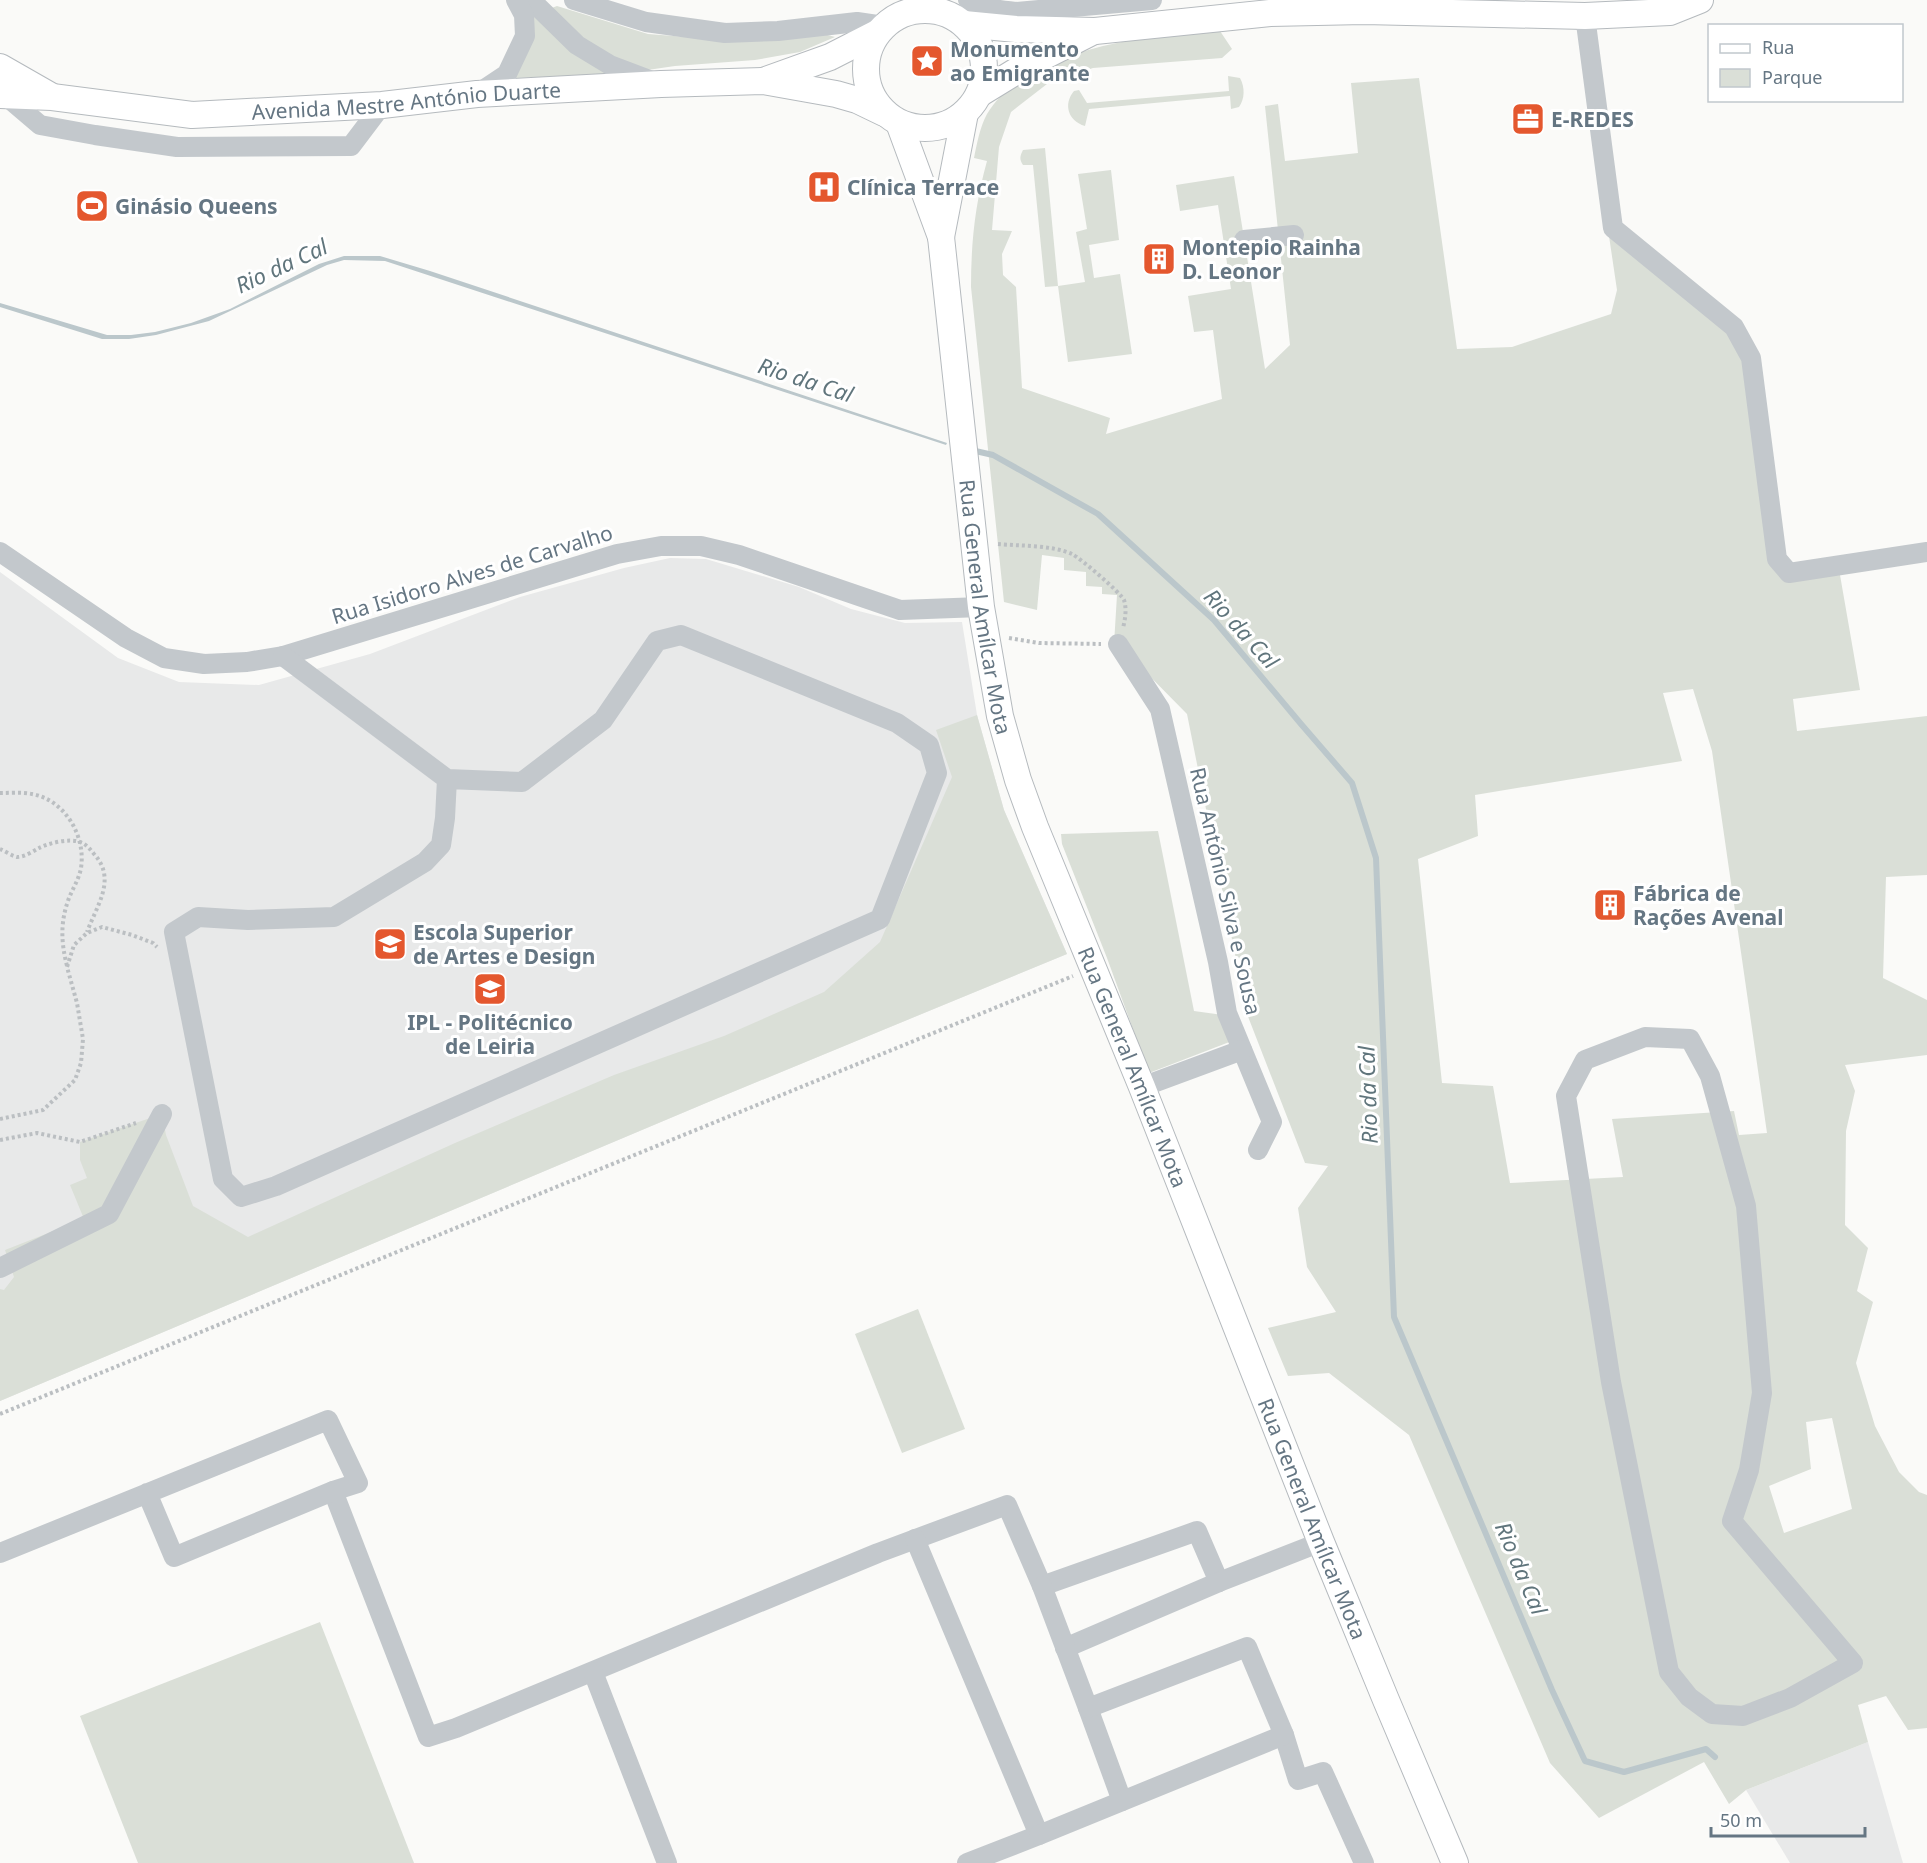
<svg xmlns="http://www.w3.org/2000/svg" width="1927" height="1863" font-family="'Noto Sans',sans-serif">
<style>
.built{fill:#e8e9e9}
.green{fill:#dadfd7;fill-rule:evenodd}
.water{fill:#bbc7cb}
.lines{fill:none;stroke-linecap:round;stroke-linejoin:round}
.stream{stroke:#bbc7cb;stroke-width:6}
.major-casing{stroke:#b5babe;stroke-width:28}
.path{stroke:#bbbfc2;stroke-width:4;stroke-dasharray:3 3;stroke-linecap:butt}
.minor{stroke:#c3c8cc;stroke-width:20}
.major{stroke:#fff;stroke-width:26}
.labels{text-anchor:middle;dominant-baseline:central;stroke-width:6;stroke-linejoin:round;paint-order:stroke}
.poi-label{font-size:21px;font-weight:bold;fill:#657683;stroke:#fff;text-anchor:start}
.street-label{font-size:21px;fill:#657683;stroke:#fff}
.water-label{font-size:22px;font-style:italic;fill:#60757c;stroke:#fff}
</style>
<rect width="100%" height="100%" fill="#fafaf8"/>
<g class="built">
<path d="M 670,558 L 706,559 L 799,587 L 851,609 L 905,623 L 962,622 L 977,715 L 1004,810 L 1067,954 L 706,1103 L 0,1401 L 0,572 L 118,658 L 179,682 L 259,685 L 370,654 L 520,597 L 624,568 Z"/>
<path d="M 1868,1742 L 1903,1863 L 1790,1863 L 1746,1790 Z"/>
</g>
<g class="green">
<path d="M 557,6 L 648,34 L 725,40 L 824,34 L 835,37 L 800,52 L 755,60 L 675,66 L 613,75 L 512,78 L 530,16 Z"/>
<path d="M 1220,31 L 1232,49 L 1222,58 L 1093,68 L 1047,84 L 1011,112 L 999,147 L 992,230 L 1012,231 L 1002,254 L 1003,275 L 1016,287 L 1022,388 L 1110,418 L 1106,434 L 1222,399 L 1213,330 L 1194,332 L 1188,296 L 1231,289 L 1218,205 L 1180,211 L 1176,185 L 1234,176 L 1265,369 L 1290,345 L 1265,106 L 1278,104 L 1285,161 L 1358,153 L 1351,83 L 1419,78 L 1457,349 L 1512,347 L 1611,314 L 1617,290 L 1609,236 L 1730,333 L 1743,360 L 1788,580 L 1840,575 L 1860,690 L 1793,699 L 1797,731 L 1927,716 L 1927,875 L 1886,877 L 1883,978 L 1927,1000 L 1927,1055 L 1845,1065 L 1855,1091 L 1846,1131 L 1845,1225 L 1868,1248 L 1857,1291 L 1873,1302 L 1856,1363 L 1875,1426 L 1899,1472 L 1919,1492 L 1927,1495 L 1927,1728 L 1908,1730 L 1886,1696 L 1858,1705 L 1868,1742 L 1746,1790 L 1729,1804 L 1704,1762 L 1599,1818 L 1550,1763 L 1409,1435 L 1329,1373 L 1288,1376 L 1268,1328 L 1336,1312 L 1307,1267 L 1298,1208 L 1328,1166 L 1305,1163 L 1247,1014 L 1187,714 L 1119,645 L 1114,644 L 1117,595 L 1102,594 L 1102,587 L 1086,586 L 1086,572 L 1064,570 L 1064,558 L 1042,555 L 1037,610 L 1004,602 L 971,287 C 971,243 975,204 987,161 L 974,158 C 977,143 980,127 987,114 C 1026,48 1151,34 1220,31 ZM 1693,689 L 1712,751 L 1767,1133 L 1739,1135 L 1734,1111 L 1612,1119 L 1623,1177 L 1510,1183 L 1493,1086 L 1442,1083 L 1418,859 L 1478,836 L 1475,795 L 1682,761 L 1663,693 ZM 1832,1418 L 1852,1509 L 1784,1533 L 1769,1486 L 1811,1469 L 1806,1422 Z"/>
<path d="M 1228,76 L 1240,78 C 1245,87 1245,99 1239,107 L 1231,109 L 1230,96 L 1089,109 L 1085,126 C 1068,121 1063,104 1074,91 L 1079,90 L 1087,103 L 1229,91 Z"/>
<path d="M 1045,148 L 1058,286 L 1085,282 L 1076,232 L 1087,229 L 1078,174 L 1111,170 L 1119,240 L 1089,245 L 1094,278 L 1120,274 L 1132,354 L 1068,362 L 1058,286 L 1045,287 L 1033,165 L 1023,165 C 1019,159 1020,156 1023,150 Z"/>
<path d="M 977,715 L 1004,810 L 1067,954 L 706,1103 L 0,1401 L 0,1289 L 4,1290 L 14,1277 L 5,1250 L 84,1219 L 70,1185 L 87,1178 L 80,1160 L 80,1142 L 162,1114 L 166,1135 L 193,1206 L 248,1237 L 455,1143 L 614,1075 L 724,1036 L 824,992 L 880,942 L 952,777 L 936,730 Z"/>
<path d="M 1158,831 L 1194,1011 L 1223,1015 L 1232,1041 L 1149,1073 L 1107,958 L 1062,844 L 1061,834 Z"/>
<path d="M 918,1309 L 965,1429 L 902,1453 L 855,1334 Z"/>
<path d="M 320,1622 L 414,1863 L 138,1863 L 80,1716 Z"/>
</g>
<path class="water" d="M 344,256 L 380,256 L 430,271 L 947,443 L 946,445 L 385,261 L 344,260 L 327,265 L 209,321 L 156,335 L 129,339 L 102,339 L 0,307 L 0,303 L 107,335 L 131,335 L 155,332 L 191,323 L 230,309 L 319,264 Z"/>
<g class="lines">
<path class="stream" d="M 971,450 L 993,455 L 1098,514 L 1214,620 L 1301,724 L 1352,783 L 1376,858 L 1394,1317 L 1552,1690 L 1585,1761 L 1624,1772 L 1706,1749 L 1715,1757"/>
<defs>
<g id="major">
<circle cx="925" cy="69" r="59"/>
<path d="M 964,24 L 1016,29 L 1095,31 L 1270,13 L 1364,11 L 1585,16 L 1670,12 L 1700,0"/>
<path d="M 0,67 L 49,95"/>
<path d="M 766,80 L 830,57 L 877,33"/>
<path d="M 979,94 L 1023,67 L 1092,32"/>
<path id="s1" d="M 0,95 L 52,97 L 192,115 L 382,105 L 477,94 L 661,84 L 763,81 L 836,94 L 857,100 L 884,113"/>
<path id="s2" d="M 899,123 L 941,237 L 981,607 L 1000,716 L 1018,780 L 1035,827 L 1142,1087 L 1321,1542 L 1386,1700 L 1455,1863"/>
<path d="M 941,237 L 965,113"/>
</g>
</defs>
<use href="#major" class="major-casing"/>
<g class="path">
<path d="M 998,544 C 1020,546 1052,545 1072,554 C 1080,558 1120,592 1124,600 C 1127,609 1125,620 1123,628"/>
<path d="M 1009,638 L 1039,643 L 1101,644"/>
<path d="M 0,793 C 10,793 22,792 32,794 C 65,800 86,836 81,868 C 79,879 73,888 69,898 C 60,922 61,942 67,966"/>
<path d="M 0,849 C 5,851 12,856 17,857 C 25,857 33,851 39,848 C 49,843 69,838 80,842 C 86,844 90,849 94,854 C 117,879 97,905 87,932"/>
<path d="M 0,1119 L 43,1110 L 75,1080 L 81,1063 L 83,1039 L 77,1003 L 67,967 L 74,945 L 87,933 L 102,927 L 132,935 L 153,943 L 157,947"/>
<path d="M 0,1140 L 37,1133 L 80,1142 L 136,1123"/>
<path d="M 0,1414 L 1073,976"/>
</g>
<g class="minor">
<path d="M 531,0 L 577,45 L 610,65 L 655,82"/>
<path d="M 574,0 L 646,22 L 725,33 L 778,31 L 857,22 L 884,26"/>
<path d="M 968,0 C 982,9 1000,10 1016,12 L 1152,0"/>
<path d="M 1585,16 L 1613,228 L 1734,327 L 1751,358 L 1777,559 L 1789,573 L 1927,552"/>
<path d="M 477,94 L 507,74 L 525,36 L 524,15 L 516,0"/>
<path d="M 5,95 L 40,125 L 95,135 L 177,147 L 351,146 L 382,105"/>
<path d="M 1244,240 L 1294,235"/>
<path d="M 0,552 L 126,638 L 164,658 L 204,664 L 247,662 L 283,656 L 617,554 L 661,546 L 701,546 L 739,555 L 900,610 L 981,607"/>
<path d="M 1118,644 L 1160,709 L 1218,962 L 1227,1013 L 1272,1122 L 1258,1150"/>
<path d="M 283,656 L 447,779 L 522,782 L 603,720 L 657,641 L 681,635 L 897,723 L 929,745 L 937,773 L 880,919 L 276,1186 L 241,1197 L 223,1179 L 174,932 L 198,917 L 248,920 L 334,917 L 425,862 L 441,845 L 445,818 L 447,779"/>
<path d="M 1645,1037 L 1690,1039 L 1710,1076 L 1746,1206 L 1762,1393 L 1749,1470 L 1732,1521 L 1853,1663 L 1790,1698 L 1743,1716 L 1712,1714 L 1689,1697 L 1669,1672 L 1611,1382 L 1566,1096 L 1585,1060 Z"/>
<path d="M 1142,1087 L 1242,1050"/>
<path d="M 0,1268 L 109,1214 L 162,1114"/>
<path d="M 333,1491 L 428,1737 L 456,1728 L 878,1553 L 1007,1505 L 1042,1586 L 1197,1531 L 1219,1582"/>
<path d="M 915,1539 L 1039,1835 L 967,1863"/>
<path d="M 0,1553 L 328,1420 L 358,1483 L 333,1491 L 174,1557 L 147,1493"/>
<path d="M 1065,1648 L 1219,1582 L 1321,1542"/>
<path d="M 593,1672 L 667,1863"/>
<path d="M 1088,1708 L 1122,1801"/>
<path d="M 1284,1735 L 1298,1780 L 1323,1772 L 1364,1863"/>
<path d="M 1039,1835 L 1284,1735 L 1247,1647 L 1088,1708 L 1042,1586"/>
</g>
<use href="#major" class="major"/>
</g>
<defs>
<symbol id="sight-square" viewBox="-11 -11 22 22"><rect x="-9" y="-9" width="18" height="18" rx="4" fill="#e4572e" stroke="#fff"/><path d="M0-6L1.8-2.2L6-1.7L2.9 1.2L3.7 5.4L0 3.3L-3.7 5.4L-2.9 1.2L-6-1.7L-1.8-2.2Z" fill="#fff"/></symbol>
<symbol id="office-square" viewBox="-11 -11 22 22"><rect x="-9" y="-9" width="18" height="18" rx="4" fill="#e4572e" stroke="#fff"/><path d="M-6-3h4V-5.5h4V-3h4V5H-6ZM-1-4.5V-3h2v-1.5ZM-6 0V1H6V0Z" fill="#fff"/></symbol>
<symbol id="hospital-square" viewBox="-11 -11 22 22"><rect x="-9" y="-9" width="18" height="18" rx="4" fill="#e4572e" stroke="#fff"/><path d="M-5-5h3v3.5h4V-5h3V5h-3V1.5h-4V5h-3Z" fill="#fff"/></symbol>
<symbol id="stadium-square" viewBox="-11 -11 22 22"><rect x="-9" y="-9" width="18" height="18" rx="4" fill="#e4572e" stroke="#fff"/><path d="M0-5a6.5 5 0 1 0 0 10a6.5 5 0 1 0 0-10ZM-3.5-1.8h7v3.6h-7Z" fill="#fff"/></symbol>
<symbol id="building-square" viewBox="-11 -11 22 22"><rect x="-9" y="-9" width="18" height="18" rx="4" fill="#e4572e" stroke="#fff"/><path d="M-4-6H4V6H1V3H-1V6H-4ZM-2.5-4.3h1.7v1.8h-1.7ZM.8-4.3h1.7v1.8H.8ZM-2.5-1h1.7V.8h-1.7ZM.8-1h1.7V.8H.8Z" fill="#fff"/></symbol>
<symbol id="university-square" viewBox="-11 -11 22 22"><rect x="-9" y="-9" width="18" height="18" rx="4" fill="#e4572e" stroke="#fff"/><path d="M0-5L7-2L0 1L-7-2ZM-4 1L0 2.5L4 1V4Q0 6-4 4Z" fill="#fff"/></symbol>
</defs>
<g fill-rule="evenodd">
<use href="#sight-square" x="908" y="42" width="38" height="38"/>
<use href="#office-square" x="1509" y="100" width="38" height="38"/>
<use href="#hospital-square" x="805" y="168" width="38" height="38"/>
<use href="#stadium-square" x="73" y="187" width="38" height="38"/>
<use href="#building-square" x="1140" y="240" width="38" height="38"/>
<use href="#building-square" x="1591" y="886" width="38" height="38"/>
<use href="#university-square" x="371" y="925" width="38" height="38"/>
<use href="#university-square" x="471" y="970" width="38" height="38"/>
</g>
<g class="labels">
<g class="poi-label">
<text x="950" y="49">Monumento<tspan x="950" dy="24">ao Emigrante</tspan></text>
<text x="1551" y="119">E-REDES</text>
<text x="847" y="187">Clínica Terrace</text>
<text x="115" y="206">Ginásio Queens</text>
<text x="1182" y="247">Montepio Rainha<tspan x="1182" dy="24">D. Leonor</tspan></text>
<text x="1633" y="893">Fábrica de<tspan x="1633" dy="24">Rações Avenal</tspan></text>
<text x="413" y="932">Escola Superior<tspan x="413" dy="24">de Artes e Design</tspan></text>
<text x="490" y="1022" text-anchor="middle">IPL - Politécnico<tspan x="490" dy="24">de Leiria</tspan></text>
</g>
<g class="street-label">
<text stroke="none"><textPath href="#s1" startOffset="408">Avenida Mestre António Duarte</textPath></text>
<text transform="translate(472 574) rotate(-17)">Rua Isidoro Alves de Carvalho</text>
<text stroke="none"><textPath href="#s2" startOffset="494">Rua General Amílcar Mota</textPath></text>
<text transform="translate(1226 891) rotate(77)">Rua António Silva e Sousa</text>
<text stroke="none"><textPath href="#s2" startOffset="980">Rua General Amílcar Mota</textPath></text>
<text stroke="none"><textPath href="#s2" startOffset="1466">Rua General Amílcar Mota</textPath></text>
</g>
<g class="water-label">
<text transform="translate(281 265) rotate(-25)">Rio da Cal</text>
<text transform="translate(806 379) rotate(18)">Rio da Cal</text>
<text transform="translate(1242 628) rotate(48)">Rio da Cal</text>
<text transform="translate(1367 1095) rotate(-92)">Rio da Cal</text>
<text transform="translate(1522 1568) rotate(67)">Rio da Cal</text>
</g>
</g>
<rect x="1708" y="24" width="195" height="78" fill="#ffffff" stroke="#c1c8cd" stroke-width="1.5"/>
<rect x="1720" y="44" width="30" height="9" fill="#ffffff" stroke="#c1c8cd" stroke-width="1.5"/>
<text x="1762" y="54" font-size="18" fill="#657683">Rua</text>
<rect x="1720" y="69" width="30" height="18" fill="#dadfd7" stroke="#c1c8cd" stroke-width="1.5"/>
<text x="1762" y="84" font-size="18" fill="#657683">Parque</text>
<path d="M1711 1827v9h154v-9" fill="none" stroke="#657683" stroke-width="3"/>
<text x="1720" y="1827" font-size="18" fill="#657683" stroke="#ffffff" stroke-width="4.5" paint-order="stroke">50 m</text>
</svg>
